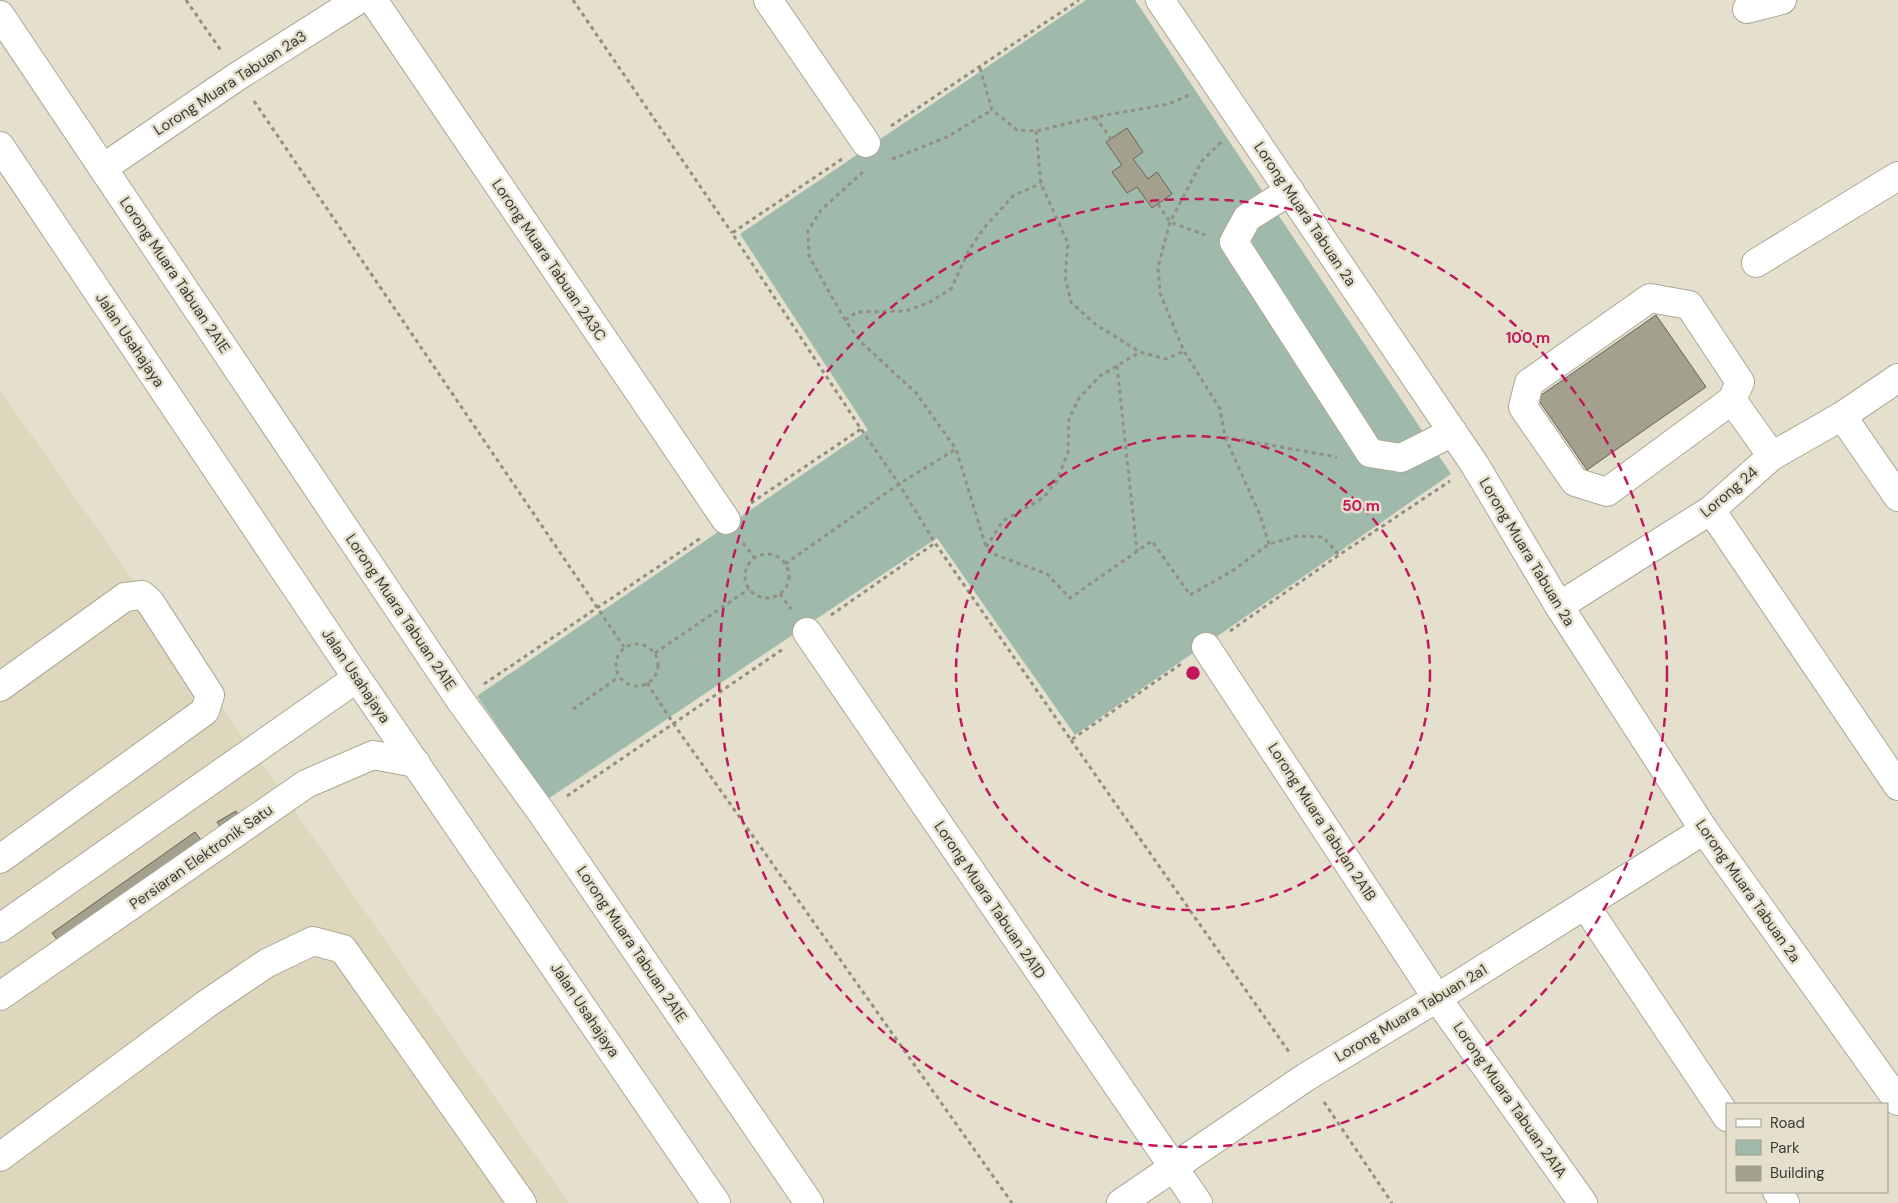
<svg xmlns="http://www.w3.org/2000/svg" width="1898" height="1203" font-family="'DM Sans',sans-serif">
<style>
.built{fill:#ded7bd}
.green{fill:#9fbaab}
.building{fill:#a4a08e;stroke:#686353}
.lines{fill:none;stroke-linecap:round;stroke-linejoin:round}
.minor-casing{stroke:#aca896;stroke-width:30}
.path{stroke:#928f82;stroke-width:3;stroke-dasharray:4 4;stroke-linecap:butt}
.minor{stroke:#fff;stroke-width:28}
.ring{fill:none;stroke:#c2185b;stroke-width:2.5;stroke-dasharray:9 6}
.labels{text-anchor:middle;dominant-baseline:central;stroke-width:5;stroke-linejoin:round;paint-order:stroke}
.street-label{font-size:15px;fill:#3c3a33;stroke:#e4e0cd}
.centre{fill:#c2185b;stroke:#e4e0cd;stroke-width:2.5}
.ring-label{font-size:15px;text-anchor:middle;font-weight:bold;fill:#c2185b;stroke:#e4e0cd;stroke-width:5;stroke-linejoin:round;paint-order:stroke}
</style>
<rect width="100%" height="100%" fill="#e4e0cd"/>
<path class="built" d="M 0,390 L 569,1203 L 0,1203 Z"/>
<path class="green" d="M 1086,0 L 1135,0 L 1451,474 L 1075,735 L 937,538 L 548,799 L 477,696 L 868,430 L 740,234 Z"/>
<g class="building">
<path d="M 1127,128 L 1143,152 L 1133,159 L 1148,179 L 1157,172 L 1172,194 L 1152,208 L 1137,187 L 1127,193 L 1112,172 L 1122,165 L 1106,142 Z"/>
<path d="M 1656,315 L 1706,387 L 1587,470 L 1537,398 Z"/>
<path d="M 236,811 L 243,825 L 226,836 L 217,822 Z"/>
<path d="M 195,832 L 208,849 L 65,950 L 52,933 Z"/>
</g>
<g class="lines">
<defs>
<g id="minor">
<path d="M 373,0 L 726,520"/>
<path d="M 768,0 L 866,143"/>
<path d="M 1160,0 L 1475,465 L 1559,606 L 1704,830 L 1898,1101"/>
<path d="M 1747,9 L 1782,0"/>
<path d="M 0,15 L 460,700 L 542,813 L 809,1203"/>
<path d="M 0,146 L 357,678 L 716,1203"/>
<path d="M 103,168 L 238,76 L 358,0"/>
<path d="M 1290,191 L 1247,218 L 1234,242 L 1370,453 L 1401,458 L 1453,432"/>
<path d="M 1756,263 L 1898,176"/>
<path d="M 1650,298 L 1689,305 L 1740,382 L 1732,400 L 1607,492 L 1575,482 L 1523,407 L 1529,383 Z"/>
<path d="M 1732,400 L 1772,456"/>
<path d="M 1842,416 L 1898,497"/>
<path d="M 1711,510 L 1898,786"/>
<path d="M 1559,606 L 1711,510 L 1772,456 L 1842,416 L 1898,378"/>
<path d="M 807,632 L 1198,1203"/>
<path d="M 1206,647 L 1437,998 L 1583,1203"/>
<path d="M 0,687 L 125,597 L 142,595 L 150,602 L 210,695 L 205,711 L 0,859"/>
<path d="M 1585,905 L 1727,1117"/>
<path d="M 0,928 L 357,678"/>
<path d="M 0,996 L 306,784 L 373,755 L 416,763"/>
<path d="M 0,1157 L 205,1005 L 267,963 L 313,941 L 343,949 L 522,1203"/>
<path d="M 1777,1192 L 1785,1203"/>
<path d="M 1121,1203 L 1306,1077 L 1437,998 L 1704,830"/>
</g>
</defs>
<use href="#minor" class="minor-casing"/>
<g class="path">
<path d="M 186,0 L 222,52"/>
<path d="M 573,0 L 732,233"/>
<path d="M 980,68 L 992,110 L 1017,130 L 1036,131 L 1095,117 L 1169,104 L 1189,95"/>
<path d="M 254,101 L 624,647"/>
<path d="M 1095,117 L 1111,139"/>
<path d="M 891,126 L 1079,0"/>
<path d="M 1036,131 L 1041,184 L 1068,243 L 1065,276 L 1071,302 L 1095,324 L 1140,352 L 1166,359 L 1184,351"/>
<path d="M 1221,142 L 1202,161 L 1170,222 L 1158,267 L 1160,293 L 1184,351 L 1220,409 L 1225,437 L 1260,515 L 1269,544"/>
<path d="M 842,159 L 732,233 L 861,429 L 899,484 L 935,543 L 1071,740 L 1181,664"/>
<path d="M 892,159 L 947,137 L 992,110"/>
<path d="M 863,172 L 821,210 L 808,231 L 809,256 L 845,320 L 860,341 L 916,393 L 956,449 L 986,547 L 996,555 L 1047,574 L 1070,598 L 1152,541 L 1190,595 L 1232,571 L 1269,544 L 1298,536 L 1323,537 L 1339,555"/>
<path d="M 1158,204 L 1170,222 L 1205,235"/>
<path d="M 845,320 L 857,312 L 906,311 L 930,302 L 951,289 L 969,250 L 984,228 L 1014,195 L 1041,184"/>
<path d="M 1117,366 L 1137,551"/>
<path d="M 1225,437 L 1337,457"/>
<path d="M 751,503 L 861,429"/>
<path d="M 743,543 L 754,557"/>
<path d="M 986,547 L 1003,521 L 1043,498 L 1057,481 L 1068,452 L 1069,419 L 1079,398 L 1100,376 L 1140,352"/>
<circle cx="767" cy="576" r="22"/>
<path d="M 785,564 L 899,484 L 956,449"/>
<path d="M 780,594 L 791,609"/>
<path d="M 831,615 L 935,543"/>
<path d="M 1230,631 L 1339,555 L 1450,481"/>
<circle cx="637" cy="665" r="21"/>
<path d="M 655,653 L 749,589"/>
<path d="M 647,683 L 673,723 L 1012,1203"/>
<path d="M 484,684 L 701,538"/>
<path d="M 573,709 L 619,677"/>
<path d="M 1071,740 L 1289,1052"/>
<path d="M 567,796 L 783,649"/>
<path d="M 1324,1102 L 1392,1203"/>
</g>
<use href="#minor" class="minor"/>
</g>
<g class="ring">
<circle cx="1193" cy="673" r="237"/>
<circle cx="1193" cy="673" r="474"/>
</g>
<g class="labels">
<g class="street-label">
<text transform="translate(230 83) rotate(-33)">Lorong Muara Tabuan 2a3</text>
<text transform="translate(1305 214) rotate(56)">Lorong Muara Tabuan 2a</text>
<text transform="translate(549 260) rotate(56)">Lorong Muara Tabuan 2A3C</text>
<text transform="translate(175 275) rotate(56)">Lorong Muara Tabuan 2A1E</text>
<text transform="translate(130 340) rotate(56)">Jalan Usahajaya</text>
<text transform="translate(1729 492) rotate(-40)">Lorong 24</text>
<text transform="translate(1527 552) rotate(59)">Lorong Muara Tabuan 2a</text>
<text transform="translate(401 612) rotate(56)">Lorong Muara Tabuan 2A1E</text>
<text transform="translate(356 676) rotate(56)">Jalan Usahajaya</text>
<text transform="translate(1322 822) rotate(57)">Lorong Muara Tabuan 2A1B</text>
<text transform="translate(201 857) rotate(-35)">Persiaran Elektronik Satu</text>
<text transform="translate(1748 891) rotate(55)">Lorong Muara Tabuan 2a</text>
<text transform="translate(990 900) rotate(56)">Lorong Muara Tabuan 2A1D</text>
<text transform="translate(632 944) rotate(56)">Lorong Muara Tabuan 2A1E</text>
<text transform="translate(585 1010) rotate(56)">Jalan Usahajaya</text>
<text transform="translate(1411 1013) rotate(-31)">Lorong Muara Tabuan 2a1</text>
<text transform="translate(1510 1100) rotate(55)">Lorong Muara Tabuan 2A1A</text>
</g>
</g>
<circle cx="1193" cy="673" r="8" class="centre"/>
<g class="ring-label">
<text x="1528" y="343">100 m</text>
<text x="1361" y="511">50 m</text>
</g>
<rect x="1726" y="1103" width="162" height="90" fill="#e4e0cd" stroke="#a19e8f"/>
<rect x="1736" y="1119" width="25" height="8" fill="#ffffff" stroke="#a19e8f"/>
<text x="1770" y="1128" font-size="15" fill="#3c3a33">Road</text>
<rect x="1736" y="1140" width="25" height="15" fill="#9fbaab" stroke="#a19e8f"/>
<text x="1770" y="1153" font-size="15" fill="#3c3a33">Park</text>
<rect x="1736" y="1166" width="25" height="15" fill="#a4a08e" stroke="#a19e8f"/>
<text x="1770" y="1178" font-size="15" fill="#3c3a33">Building</text>
</svg>
